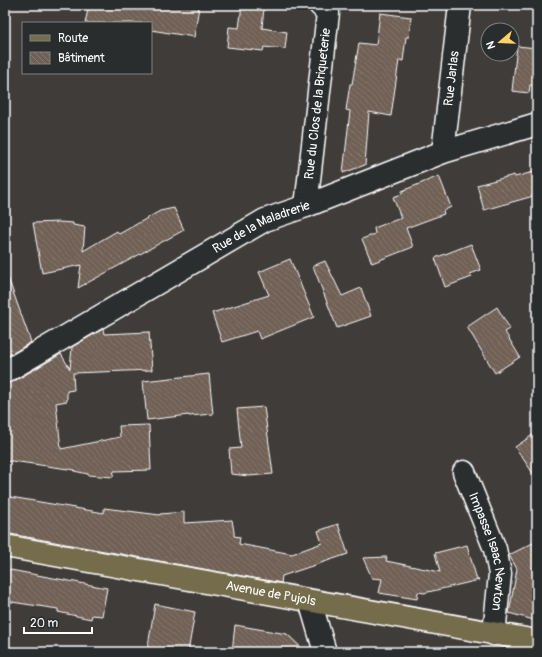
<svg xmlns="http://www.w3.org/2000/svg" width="542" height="657" font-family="Pangolin,sans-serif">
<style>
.building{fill:url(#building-back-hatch);stroke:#fff}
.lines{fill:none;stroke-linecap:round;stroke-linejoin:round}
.minor-casing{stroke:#fff;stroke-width:25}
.major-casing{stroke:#fff;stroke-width:25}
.minor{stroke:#2a2d2e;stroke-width:22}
.major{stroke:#746c4b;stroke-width:22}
.labels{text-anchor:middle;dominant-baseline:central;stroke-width:4;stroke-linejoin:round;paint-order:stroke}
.street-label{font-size:13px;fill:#fff;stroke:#2a2d2e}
</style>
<defs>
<pattern id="building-back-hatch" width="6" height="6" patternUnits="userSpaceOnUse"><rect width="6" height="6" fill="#6f6055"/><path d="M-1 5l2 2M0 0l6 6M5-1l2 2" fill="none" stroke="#85786e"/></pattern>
</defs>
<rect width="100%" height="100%" fill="#3f3c3a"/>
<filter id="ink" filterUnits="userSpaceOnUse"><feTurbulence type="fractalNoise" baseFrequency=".025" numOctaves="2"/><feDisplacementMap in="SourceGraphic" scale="8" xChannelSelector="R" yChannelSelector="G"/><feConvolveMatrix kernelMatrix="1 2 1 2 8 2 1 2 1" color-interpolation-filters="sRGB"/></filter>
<g filter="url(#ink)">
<g class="building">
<path d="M 89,5 L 184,5 L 199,7 L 194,37 L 151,30 L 151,23 L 85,23 Z"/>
<path d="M 242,5 L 264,7 L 262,28 L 287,32 L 285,49 L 264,47 L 263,51 L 227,47 L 229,27 L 239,28 Z"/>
<path d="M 380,13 L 411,17 L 409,37 L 406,37 L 403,61 L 399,60 L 391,116 L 369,112 L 365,165 L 343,173 L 350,111 L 346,110 L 350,84 L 352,84 L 359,43 L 376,45 Z"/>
<path d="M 517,46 L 537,48 L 537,86 L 530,85 L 529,93 L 512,91 Z"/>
<path d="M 537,171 L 537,195 L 484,210 L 477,185 L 514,175 L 515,177 Z"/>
<path d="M 439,176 L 451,207 L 443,211 L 444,214 L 406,228 L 413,247 L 372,263 L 362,239 L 375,234 L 374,228 L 401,218 L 393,197 L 402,194 L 402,191 Z"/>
<path d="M 174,208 L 184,230 L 78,288 L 81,265 L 42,273 L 33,223 L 59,222 L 73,223 L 73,225 L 85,227 L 83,251 L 117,231 L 119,234 L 160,211 Z"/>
<path d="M 471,244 L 481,270 L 470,274 L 472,277 L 445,287 L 435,258 Z"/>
<path d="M 290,259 L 314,317 L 260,339 L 257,331 L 222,342 L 212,313 L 269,295 L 259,272 Z"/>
<path d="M 325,261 L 342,296 L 361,288 L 371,316 L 337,328 L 313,266 Z"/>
<path d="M 7,275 L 31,342 L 5,358 L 5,276 Z"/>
<path d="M 497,307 L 510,329 L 505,332 L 520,357 L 495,373 L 467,327 Z"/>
<path d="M 103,329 L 104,334 L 149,332 L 152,370 L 73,373 L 74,390 L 67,391 L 67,401 L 56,403 L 61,449 L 120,437 L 119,426 L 149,425 L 151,470 L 114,471 L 113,477 L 88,475 L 88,474 L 74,471 L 75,470 L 12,461 L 5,462 L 5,384 L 11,383 L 61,354 L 70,369 L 72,347 Z"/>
<path d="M 209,374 L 213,414 L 189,416 L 189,415 L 147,420 L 143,381 Z"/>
<path d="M 264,407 L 273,474 L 249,476 L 231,474 L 229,449 L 241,448 L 237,409 Z"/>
<path d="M 537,432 L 537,479 L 515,447 Z"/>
<path d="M 5,496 L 104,513 L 104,508 L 160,515 L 160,514 L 184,512 L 184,523 L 232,520 L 234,532 L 234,536 L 240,537 L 239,544 L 292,554 L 322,543 L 318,531 L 338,524 L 348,554 L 282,576 L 281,583 L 5,533 Z"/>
<path d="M 537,541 L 537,621 L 509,613 L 517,569 L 509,555 Z"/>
<path d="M 467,545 L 477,580 L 479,580 L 424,593 L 418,592 L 417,599 L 379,593 L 382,579 L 372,578 L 363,558 L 387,557 L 386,561 L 440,572 L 435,553 Z"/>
<path d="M 5,569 L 107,588 L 102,616 L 92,615 L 91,619 L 58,612 L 58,609 L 5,601 Z"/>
<path d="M 155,604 L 195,612 L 188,652 L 147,652 Z"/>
<path d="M 235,625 L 287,634 L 306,652 L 232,652 Z"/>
</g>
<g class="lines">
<defs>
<g id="minor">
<path id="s1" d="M 443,152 L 460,5"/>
<path id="s2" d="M 306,206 L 328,13 L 320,5"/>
<path id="s3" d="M 5,372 L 265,220 L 306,206 L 443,152 L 537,124"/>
<path id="s4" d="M 464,472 L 495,549 L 500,574 L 494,634"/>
<path d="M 310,601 L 325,652"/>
</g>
<g id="major">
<path id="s5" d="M 5,546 L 537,641"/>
</g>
</defs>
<use href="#minor" class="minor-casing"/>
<use href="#major" class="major-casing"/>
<use href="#minor" class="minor"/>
<use href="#major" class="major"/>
</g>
</g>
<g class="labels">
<g class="street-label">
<text stroke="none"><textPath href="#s1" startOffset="74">Rue Jarlas</textPath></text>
<text stroke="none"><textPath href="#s2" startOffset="103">Rue du Clos de la Briqueterie</textPath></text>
<text stroke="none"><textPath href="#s3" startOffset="295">Rue de la Maladrerie</textPath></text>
<text stroke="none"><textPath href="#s4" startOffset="84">Impasse Isaac Newton</textPath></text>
<text stroke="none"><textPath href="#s5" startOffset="270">Avenue de Pujols</textPath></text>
</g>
</g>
<rect width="542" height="657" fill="none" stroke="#2a2d2e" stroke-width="20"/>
<rect x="10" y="10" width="522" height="637" fill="none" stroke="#fff" stroke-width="1.5" filter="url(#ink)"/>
<rect x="22" y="22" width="130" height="52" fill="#2a2d2e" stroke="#7f8182"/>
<rect x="30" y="35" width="20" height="6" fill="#746c4b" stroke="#7f8182"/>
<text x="58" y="42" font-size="12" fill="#ffffff">Route</text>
<rect x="30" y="52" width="20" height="12" fill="url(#building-back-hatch)" stroke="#7f8182"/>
<text x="58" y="62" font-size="12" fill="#ffffff">Bâtiment</text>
<g transform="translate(500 42) rotate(251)"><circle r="19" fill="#2a2d2e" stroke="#7f8182"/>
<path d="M0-3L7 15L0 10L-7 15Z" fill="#ffd166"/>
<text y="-6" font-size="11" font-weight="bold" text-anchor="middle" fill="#ffffff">N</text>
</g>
<path d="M24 627v6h68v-6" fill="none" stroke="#ffffff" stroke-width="2"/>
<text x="30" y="627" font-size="12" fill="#ffffff" stroke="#2a2d2e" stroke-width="3" paint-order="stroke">20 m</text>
</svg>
